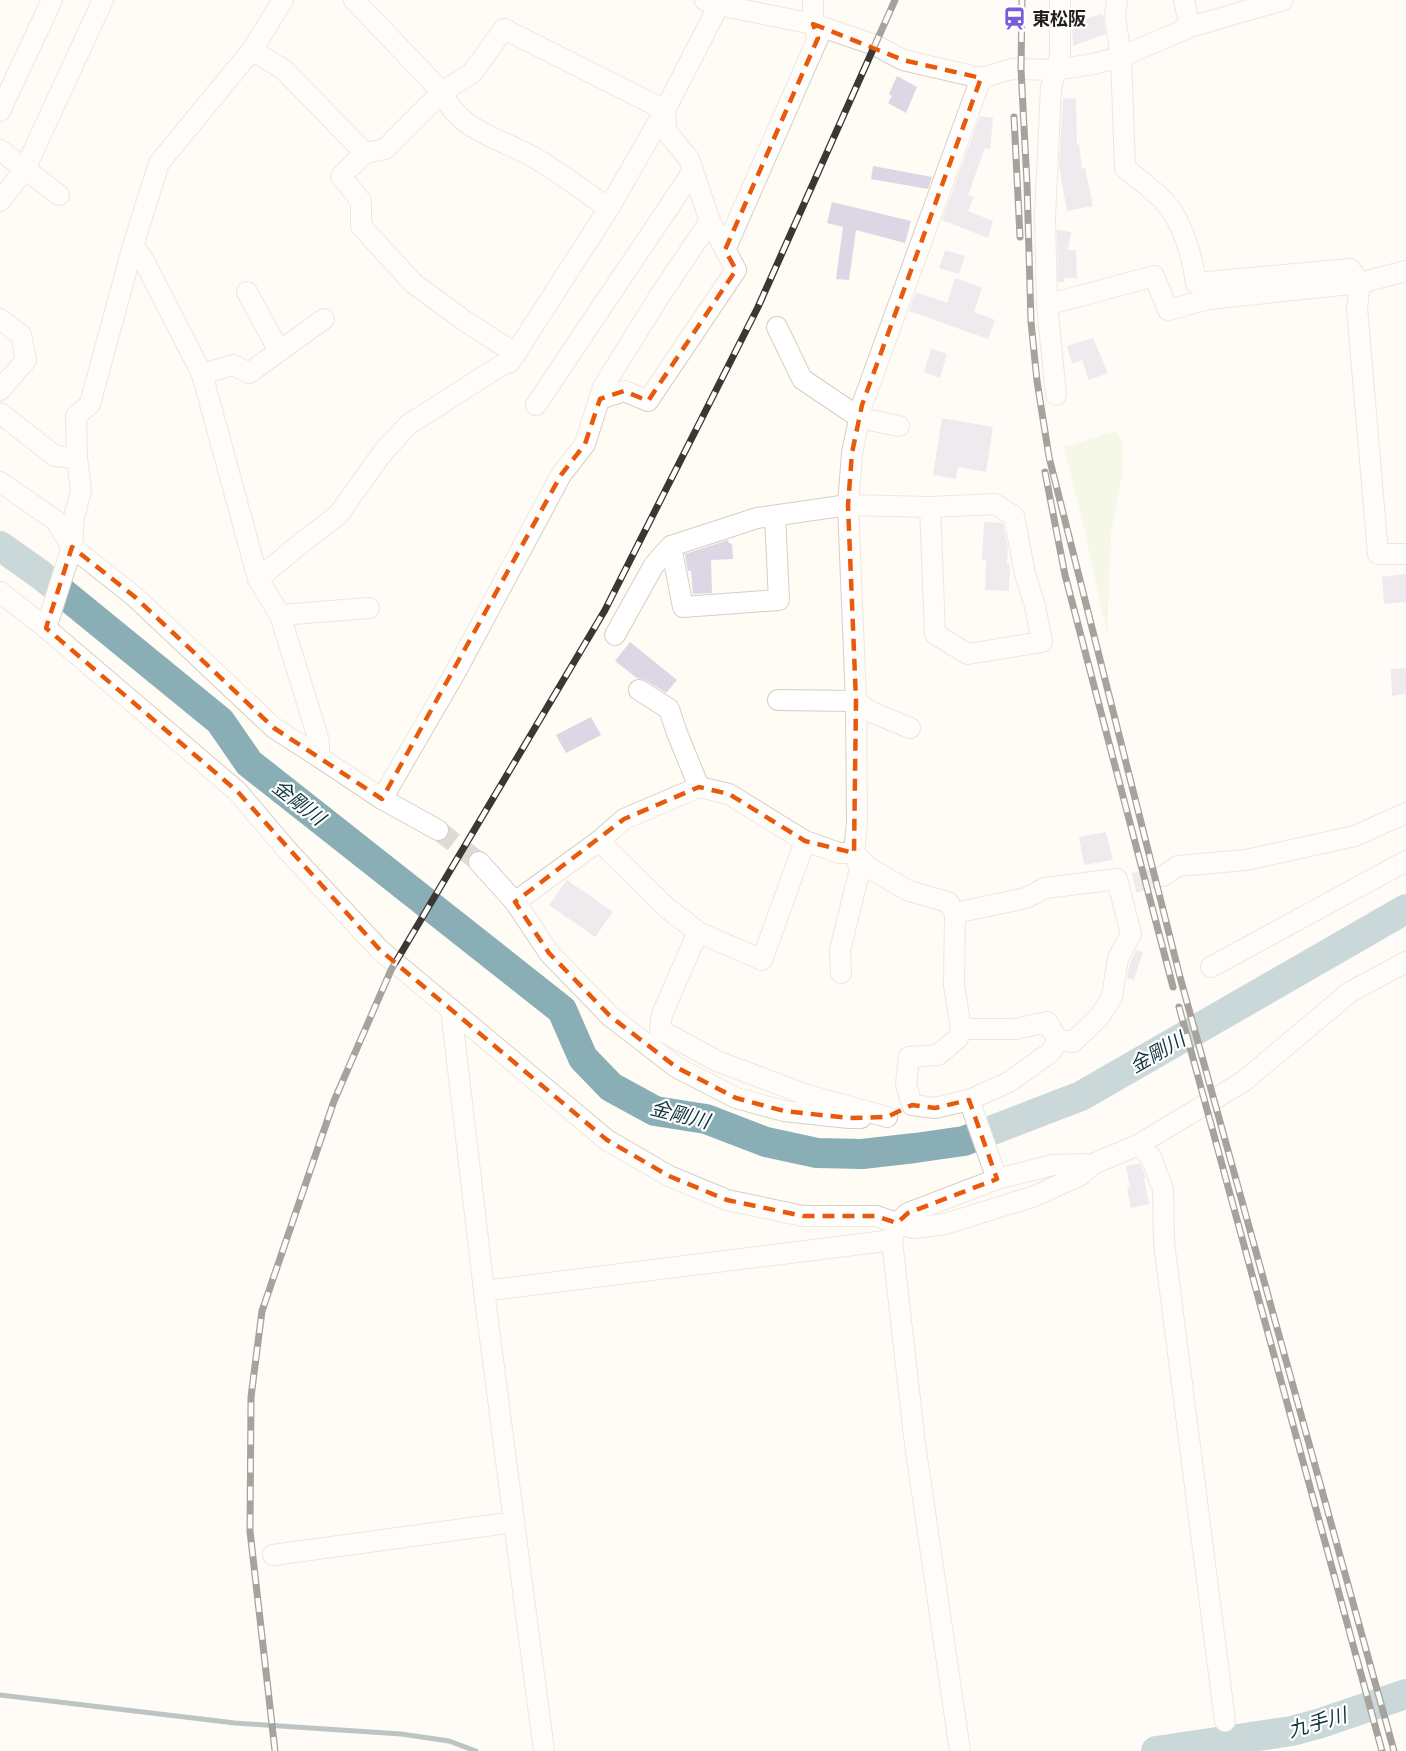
<svg xmlns="http://www.w3.org/2000/svg" width="1406" height="1751" font-family="'Noto Sans','Noto Sans JP',sans-serif">
<style>
.green{fill:#e9f1d4}
.lines{fill:none;stroke-linecap:round;stroke-linejoin:round}
.stream{stroke:#6a8387;stroke-width:5}
.river{stroke:#89aeb6;stroke-width:30}
.building{fill:#dcd6e5}
.minor-tunnel{stroke:#dedad4;stroke-width:20;stroke-dasharray:20 10;stroke-linecap:butt}
.minor-casing{stroke:#d8cfc1;stroke-width:22}
.minor{stroke:#fff;stroke-width:20}
.rail-casing{stroke:#3b3732;stroke-width:7}
.rail{stroke:#fff;stroke-width:4.5;stroke-dasharray:14;stroke-linecap:butt}
.marked{fill:none;stroke:#e8590c;stroke-width:4.5;stroke-dasharray:12 8;stroke-linejoin:round}
.labels{text-anchor:middle;dominant-baseline:central;stroke-width:4.5;stroke-linejoin:round;paint-order:stroke}
.poi-label{font-size:18px;font-weight:bold;fill:#221e19;stroke:#fff;text-anchor:start}
.water-label{font-size:20px;font-style:italic;fill:#13373f;stroke:#fff}
</style>
<rect width="100%" height="100%" fill="#fffbf5"/>
<path class="green" d="M 1116,431 L 1123,442 L 1123,470 L 1111,533 L 1107,634 L 1082,520 L 1064,447 Z"/>
<g class="lines">
<path class="stream" d="M 0,1695 L 235,1723 L 401,1734 L 449,1741 L 476,1751"/>
<g class="river">
<path d="M 0,546 L 41,575 L 220,721 L 249,763 L 562,1010 L 583,1058 L 611,1087 L 655,1111 L 706,1119 L 766,1142 L 817,1153 L 862,1154 L 915,1148 L 964,1141 L 1081,1096 L 1406,909"/>
<path d="M 1156,1751 L 1292,1731 L 1321,1723 L 1406,1694"/>
</g>
</g>
<g class="building">
<path d="M 1103,14 L 1106,34 L 1073,46 L 1072,22 Z"/>
<path d="M 897,76 L 917,87 L 906,113 L 888,103 L 892,96 L 889,94 Z"/>
<path d="M 1063,98 L 1076,99 L 1077,145 L 1079,144 L 1082,169 L 1085,168 L 1093,206 L 1067,211 L 1059,167 Z"/>
<path d="M 980,116 L 993,118 L 990,149 L 985,148 L 968,195 L 974,197 L 968,211 L 993,221 L 988,238 L 942,220 Z"/>
<path d="M 873,166 L 932,177 L 928,189 L 871,179 Z"/>
<path d="M 832,202 L 911,221 L 905,243 L 856,230 L 849,280 L 836,279 L 843,227 L 827,223 Z"/>
<path d="M 1057,230 L 1071,232 L 1068,250 L 1076,250 L 1077,278 L 1065,278 L 1064,282 L 1058,282 Z"/>
<path d="M 945,250 L 965,256 L 959,274 L 939,268 Z"/>
<path d="M 955,278 L 982,288 L 974,312 L 995,320 L 988,339 L 909,311 L 916,292 L 947,303 Z"/>
<path d="M 1093,338 L 1108,373 L 1089,380 L 1082,360 L 1072,364 L 1067,346 Z"/>
<path d="M 931,349 L 947,354 L 940,378 L 924,372 Z"/>
<path d="M 942,418 L 993,427 L 986,472 L 958,467 L 956,479 L 933,475 Z"/>
<path d="M 984,522 L 1003,523 L 1008,548 L 1007,564 L 1010,564 L 1009,591 L 985,590 L 986,560 L 982,560 Z"/>
<path d="M 728,540 L 729,543 L 732,544 L 733,559 L 711,560 L 712,593 L 693,594 L 691,571 L 688,571 L 685,554 Z"/>
<path d="M 1406,574 L 1406,602 L 1384,604 L 1382,577 Z"/>
<path d="M 630,642 L 677,680 L 666,693 L 645,680 L 637,678 L 615,661 Z"/>
<path d="M 1406,668 L 1406,694 L 1392,696 L 1391,669 Z"/>
<path d="M 591,717 L 601,735 L 566,753 L 556,735 Z"/>
<path d="M 1106,832 L 1113,860 L 1084,865 L 1079,837 Z"/>
<path d="M 567,880 L 613,912 L 595,937 L 549,905 Z"/>
<path d="M 1136,950 L 1143,952 L 1134,980 L 1127,978 L 1130,962 Z"/>
<path d="M 1140,1163 L 1146,1178 L 1144,1179 L 1149,1204 L 1131,1208 L 1127,1188 L 1130,1187 L 1126,1166 Z"/>
</g>
<g class="lines">
<g class="minor-tunnel">
<path d="M 438,830 L 479,862"/>
<path d="M 1134,883 L 1163,876"/>
</g>
<defs>
<g id="minor">
<path d="M 354,0 L 442,92 C 458,131 502,139 535,158 C 560,173 584,191 609,208"/>
<path d="M 705,0 L 719,5 L 813,24 L 875,45 L 903,60 L 981,78 L 1012,69 L 1055,70 L 1093,64 L 1121,57 L 1190,27 L 1283,0"/>
<path d="M 1117,0 L 1115,16 L 1121,57 L 1125,168 C 1138,179 1152,189 1164,201 C 1182,220 1193,258 1196,283 L 1350,269 L 1360,283 L 1357,308 L 1378,554 L 1406,554"/>
<path d="M 1184,0 L 1190,27"/>
<path d="M 252,50 L 284,70 L 365,153 L 385,149 L 442,92 L 472,73 L 504,29 L 665,110"/>
<path d="M 0,111 L 52,0"/>
<path d="M 0,150 L 59,195"/>
<path d="M 365,153 L 341,176 L 361,201 L 361,226 L 413,283 L 465,321 L 516,354"/>
<path d="M 0,201 L 25,169 L 103,0"/>
<path d="M 133,246 L 143,259 L 202,374 L 258,579 L 280,615 L 319,741 L 319,757 L 382,799 L 438,830"/>
<path d="M 725,250 L 818,38 L 813,24 L 813,0"/>
<path d="M 247,292 L 279,351"/>
<path d="M 1047,305 L 1154,276 L 1168,310 L 1209,299 L 1360,283 L 1406,271"/>
<path d="M 0,319 L 21,335 L 26,360 L 0,390"/>
<path d="M 777,327 L 802,379 L 860,418 L 899,426"/>
<path d="M 202,374 L 233,365 L 249,373 L 324,319"/>
<path d="M 1056,395 L 1047,305 L 1045,216 L 1051,88 L 1060,55 L 1060,0"/>
<path d="M 600,399 L 624,391 L 648,401 L 736,270 L 710,221 L 689,159 L 666,131 L 665,110"/>
<path d="M 536,405 L 693,171"/>
<path d="M 0,413 L 55,456 L 77,458"/>
<path d="M 0,482 L 55,520 L 72,547 L 135,597 L 274,728 L 319,757"/>
<path d="M 775,516 L 779,600 L 683,607 L 671,546 L 757,518 L 848,505 L 930,507 L 995,504 L 1014,516 L 1025,574 L 1035,606 L 1042,642 L 968,654 L 935,634 L 930,507"/>
<path d="M 258,579 L 300,544 L 338,515 L 383,452 L 408,425 L 500,366 L 510,362 L 609,208 L 665,110 L 719,5 L 720,0"/>
<path d="M 0,592 L 46,628 L 237,791 L 287,850 L 380,950 L 607,1140 L 669,1176 L 727,1200 L 803,1216 L 876,1216 L 913,1228 L 945,1224 L 1035,1196 L 1081,1175 L 1093,1164"/>
<path d="M 280,615 L 369,608"/>
<path d="M 46,628 L 72,547 L 74,517 L 81,491 L 77,458 L 76,416 L 90,404 L 133,246 L 159,163 L 252,50 L 283,0"/>
<path d="M 615,635 L 654,565 L 671,546"/>
<path d="M 639,690 L 669,709 L 677,733 L 699,787"/>
<path d="M 778,700 L 856,701 L 869,711 L 910,728"/>
<path d="M 382,799 L 455,673 L 561,475 L 585,444 L 603,387 L 659,297 L 710,221"/>
<path d="M 599,841 L 666,907 L 698,932 L 662,1014 L 660,1030 L 717,1061 L 804,1094 L 887,1117"/>
<path d="M 479,862 L 515,902 L 599,841 L 624,819 L 699,787 L 729,794 L 805,841 L 839,853 L 854,853 L 869,868 L 909,891 L 948,902 L 955,913 L 954,985 L 961,1029 L 958,1038 L 938,1055 L 909,1057 L 906,1084 L 912,1105 L 935,1108 L 969,1100 L 1009,1082 L 1051,1052 L 1058,1040"/>
<path d="M 1163,876 L 1178,866 L 1246,860 L 1355,836 L 1406,813"/>
<path d="M 515,902 L 549,953 L 610,1016 L 676,1067 L 736,1098 L 784,1111 L 849,1118 L 861,1118"/>
<path d="M 955,913 L 1026,898 L 1045,888 L 1117,879 L 1131,934 L 1118,958 L 1112,997 L 1100,1016 L 1073,1042 L 1058,1040 L 1047,1022 L 1015,1029 L 961,1029"/>
<path d="M 698,932 L 762,960 L 805,841"/>
<path d="M 1211,967 L 1406,861"/>
<path d="M 841,973 L 840,950 L 860,869 L 854,853 L 857,822 L 856,701 L 848,505 L 852,453 L 862,405 L 981,78"/>
<path d="M 451,1009 L 484,1291 L 514,1522"/>
<path d="M 969,1100 L 997,1179"/>
<path d="M 1138,1145 L 1151,1157 L 1163,1189 L 1164,1243 L 1225,1721"/>
<path d="M 484,1291 L 885,1241 L 892,1241"/>
<path d="M 273,1555 L 514,1522 L 544,1751"/>
<path d="M 960,1751 L 915,1444 L 892,1241 L 897,1223 L 908,1213 L 997,1179 L 1053,1165 L 1093,1164 L 1138,1145 L 1244,1081 L 1350,992 L 1406,962"/>
</g>
</defs>
<use href="#minor" class="minor-casing"/>
<use href="#minor" class="minor"/>
<defs>
<g id="rail">
<path d="M 1022,0 L 1021,69 L 1027,184 L 1031,322 L 1037,381 L 1049,457 L 1180,977 L 1394,1751"/>
<path d="M 1014,117 L 1020,237"/>
<path d="M 1045,472 L 1065,575 L 1173,987"/>
<path d="M 1179,1007 L 1382,1751"/>
<path d="M 275,1751 L 250,1531 L 251,1397 L 262,1311 L 334,1101 L 391,970 L 605,610 L 758,307 L 895,0"/>
</g>
</defs>
<use href="#rail" class="rail-casing"/>
<use href="#rail" class="rail"/>
</g>
<path d="M0 0H1406V1751H0ZM 813,24 L 903,60 L 981,78 L 862,405 L 852,453 L 848,505 L 856,701 L 854,853 L 805,841 L 729,794 L 699,787 L 624,819 L 515,902 L 549,953 L 610,1016 L 676,1067 L 736,1098 L 784,1111 L 849,1118 L 887,1117 L 912,1105 L 935,1108 L 969,1100 L 997,1179 L 908,1213 L 897,1223 L 876,1216 L 803,1216 L 727,1200 L 669,1176 L 607,1140 L 380,950 L 237,791 L 46,628 L 72,547 L 135,597 L 274,728 L 382,799 L 561,475 L 585,444 L 600,399 L 624,391 L 648,401 L 736,270 L 725,250 L 818,38 Z" fill="#fffbf5" fill-opacity=".55" fill-rule="evenodd"/>
<path class="marked" d="M 813,24 L 903,60 L 981,78 L 862,405 L 852,453 L 848,505 L 856,701 L 854,853 L 805,841 L 729,794 L 699,787 L 624,819 L 515,902 L 549,953 L 610,1016 L 676,1067 L 736,1098 L 784,1111 L 849,1118 L 887,1117 L 912,1105 L 935,1108 L 969,1100 L 997,1179 L 908,1213 L 897,1223 L 876,1216 L 803,1216 L 727,1200 L 669,1176 L 607,1140 L 380,950 L 237,791 L 46,628 L 72,547 L 135,597 L 274,728 L 382,799 L 561,475 L 585,444 L 600,399 L 624,391 L 648,401 L 736,270 L 725,250 L 818,38 Z"/>
<defs>
<symbol id="station-bare" viewBox="-9 -9 18 18"><path d="M-3-6H3Q5-6 5-4V2Q5 4 3 4L4.5 6H3L1.5 4h-3L-3 6H-4.5L-3 4Q-5 4-5 2V-4Q-5-6-3-6ZM-3.5-4v3h7v-3ZM-3.5 1v1.5H-2V1ZM2 1v1.5H3.5V1Z" fill="#795ed9" stroke="#fff" stroke-width="2.5" paint-order="stroke"/></symbol>
</defs>
<g fill-rule="evenodd">
<use href="#station-bare" x="998" y="2" width="33" height="33"/>
</g>
<g class="labels">
<g class="poi-label">
<text x="1032" y="18">東松阪</text>
</g>
<g class="water-label">
<text transform="translate(299 802) rotate(38)">金剛川</text>
<text transform="translate(1157 1052) rotate(-30)">金剛川</text>
<text transform="translate(680 1114) rotate(14)">金剛川</text>
<text transform="translate(1317 1722) rotate(-16)">九手川</text>
</g>
</g>
</svg>
